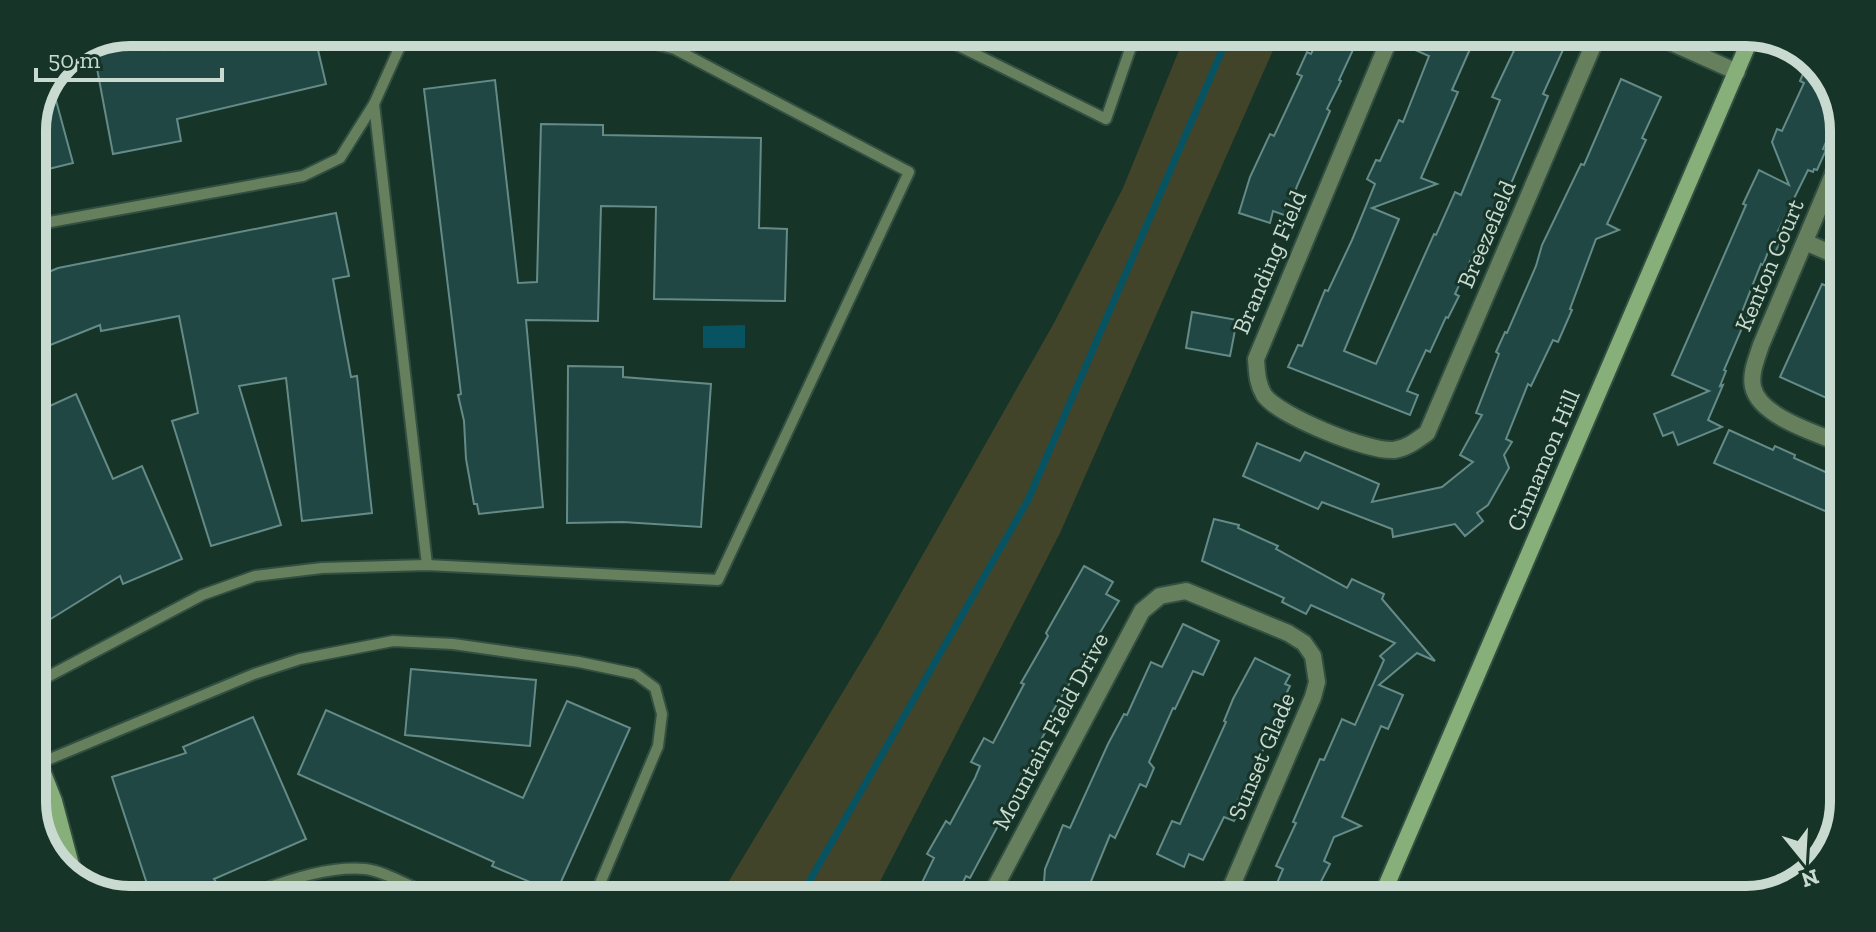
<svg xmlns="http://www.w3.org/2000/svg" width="1876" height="932" font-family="'Zilla Slab',serif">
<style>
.green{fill:#42442a}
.water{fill:#085361}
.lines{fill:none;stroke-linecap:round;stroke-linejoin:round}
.stream{stroke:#085361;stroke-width:7}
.building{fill:#214744;stroke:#648b87;stroke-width:2}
.lane-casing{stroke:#334f42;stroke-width:14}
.street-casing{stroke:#334f42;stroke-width:20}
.secondary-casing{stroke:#334f42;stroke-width:20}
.lane{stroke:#66805e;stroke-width:10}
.street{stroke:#66805e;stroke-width:16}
.secondary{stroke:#86af79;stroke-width:16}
.labels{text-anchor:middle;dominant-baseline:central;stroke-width:6;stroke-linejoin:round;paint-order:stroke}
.street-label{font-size:24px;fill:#c9dad1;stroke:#163427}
.rim{fill:none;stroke:#c9dad1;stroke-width:10}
</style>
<rect width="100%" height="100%" fill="#163427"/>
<path class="green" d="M 1184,38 L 1278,39 L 1060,533 L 873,895 L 721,894 L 879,632 L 1054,323 L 1123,188 Z"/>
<path class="water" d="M 745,325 L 745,348 L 703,348 L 703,326 Z"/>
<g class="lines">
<path class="stream" d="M 802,894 L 1028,500 L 1227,39"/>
</g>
<g class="building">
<path d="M 130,32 L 161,32 L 164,50 L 237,33 L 314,33 L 326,84 L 177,119 L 181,141 L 113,154 L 93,47 Z"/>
<path d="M 1318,39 L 1358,39 L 1339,80 L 1341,81 L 1327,109 L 1330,111 L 1297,186 L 1287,216 L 1273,211 L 1270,223 L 1239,213 L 1250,177 L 1270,134 L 1274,136 L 1302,76 L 1297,74 L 1307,52 L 1311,54 Z"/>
<path d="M 1400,40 L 1474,40 L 1452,90 L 1458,92 L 1421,178 L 1437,184 L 1372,208 L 1399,219 L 1344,351 L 1376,364 L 1434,234 L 1436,235 L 1455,192 L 1461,195 L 1500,100 L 1492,97 L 1519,40 L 1567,41 L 1543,94 L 1548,96 L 1505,198 L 1501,197 L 1480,244 L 1478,244 L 1455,294 L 1459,296 L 1448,318 L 1446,317 L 1430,352 L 1426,350 L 1407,391 L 1418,395 L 1410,415 L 1288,367 L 1298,345 L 1302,346 L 1325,290 L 1328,291 L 1352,240 L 1375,184 L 1367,179 L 1376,160 L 1380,161 L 1399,120 L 1403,122 L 1429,56 L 1399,43 Z"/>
<path d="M 1809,59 L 1827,75 L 1840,111 L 1823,149 L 1826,150 L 1817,170 L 1814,169 L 1813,172 L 1808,170 L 1778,231 L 1784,233 L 1774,255 L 1768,252 L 1763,265 L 1761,264 L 1742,312 L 1748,314 L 1724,370 L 1726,371 L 1720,386 L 1723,385 L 1708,420 L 1722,427 L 1678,445 L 1673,432 L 1663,436 L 1654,414 L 1709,391 L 1672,375 L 1746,205 L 1743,204 L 1759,170 L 1789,185 L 1772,142 L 1777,129 L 1782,131 L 1804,83 L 1800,81 Z"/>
<path d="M 1621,79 L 1661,97 L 1642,138 L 1646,140 L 1607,224 L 1619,230 L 1596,239 L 1570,309 L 1572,310 L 1558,342 L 1553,340 L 1531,386 L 1528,384 L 1506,439 L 1512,442 L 1504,455 L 1509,468 L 1488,505 L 1477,513 L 1483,521 L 1465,536 L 1455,524 L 1393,537 L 1392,529 L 1322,502 L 1318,509 L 1243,476 L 1257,443 L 1300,461 L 1305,452 L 1379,484 L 1372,502 L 1442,487 L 1473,462 L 1460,455 L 1482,415 L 1476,413 L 1499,354 L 1496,352 L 1505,332 L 1507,333 L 1536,266 L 1542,245 L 1581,164 L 1584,165 Z"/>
<path d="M 495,80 L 518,283 L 537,282 L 541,124 L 603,125 L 603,135 L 761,138 L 759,228 L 787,229 L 785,301 L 654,299 L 656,207 L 601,206 L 598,321 L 526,320 L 543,507 L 479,514 L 477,504 L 474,504 L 466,459 L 464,421 L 458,395 L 461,394 L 424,89 Z"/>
<path d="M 51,82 L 73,163 L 32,173 L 32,124 Z"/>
<path d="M 336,213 L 349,276 L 333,279 L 351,377 L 357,376 L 372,513 L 302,521 L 286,378 L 239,386 L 281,525 L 211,546 L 172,421 L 198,413 L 179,316 L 101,331 L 100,325 L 38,350 L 32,336 L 32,279 L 58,268 Z"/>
<path d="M 1822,284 L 1842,293 L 1840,404 L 1780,377 Z"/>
<path d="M 1192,312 L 1237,320 L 1230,356 L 1186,348 Z"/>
<path d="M 568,366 L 623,367 L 623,377 L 711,384 L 701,527 L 623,522 L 567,523 Z"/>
<path d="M 76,394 L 113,479 L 142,466 L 182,559 L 123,584 L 120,576 L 41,625 L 32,611 L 32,414 Z"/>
<path d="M 1729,430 L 1773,450 L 1775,446 L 1795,455 L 1794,458 L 1839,478 L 1839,500 L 1832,514 L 1714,463 Z"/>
<path d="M 1214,519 L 1239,525 L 1238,528 L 1278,546 L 1276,549 L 1347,588 L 1352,579 L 1384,594 L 1382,599 L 1435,661 L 1417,653 L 1379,685 L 1403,695 L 1388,729 L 1381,726 L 1342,817 L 1361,826 L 1334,837 L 1324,861 L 1330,864 L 1313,897 L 1271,897 L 1283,869 L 1276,866 L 1296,823 L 1293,822 L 1320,759 L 1324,760 L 1342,719 L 1355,725 L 1384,660 L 1380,656 L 1395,643 L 1311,605 L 1306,614 L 1282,602 L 1284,598 L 1202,561 Z"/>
<path d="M 1084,566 L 1113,582 L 1106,594 L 1119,601 L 1047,721 L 1050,723 L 1029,763 L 1031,764 L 970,878 L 966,876 L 957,895 L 916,895 L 934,858 L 927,854 L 946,821 L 950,824 L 975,778 L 980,766 L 971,762 L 984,738 L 993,743 L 1024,684 L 1021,683 L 1048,636 L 1046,633 Z"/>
<path d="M 1183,624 L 1219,641 L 1203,675 L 1193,671 L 1175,709 L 1173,708 L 1149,762 L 1154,768 L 1146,787 L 1140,784 L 1115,838 L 1110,835 L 1085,896 L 1043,896 L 1045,869 L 1063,825 L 1070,828 L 1108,744 L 1124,714 L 1127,715 L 1151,662 L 1162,667 Z"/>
<path d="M 1255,658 L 1290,675 L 1285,684 L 1290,686 L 1270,728 L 1263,750 L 1238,799 L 1243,802 L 1234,821 L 1224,817 L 1203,860 L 1189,854 L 1184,867 L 1157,854 L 1172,821 L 1180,824 L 1226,722 L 1224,721 L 1233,699 Z"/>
<path d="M 411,669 L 536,680 L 530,746 L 405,735 Z"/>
<path d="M 567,701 L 630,728 L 556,893 L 492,866 L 494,862 L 298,774 L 326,710 L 523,798 Z"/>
<path d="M 253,717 L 306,839 L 214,879 L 216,882 L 188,891 L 149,890 L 112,777 L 186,753 L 183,747 Z"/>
</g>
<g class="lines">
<defs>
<g id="lane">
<path d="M 949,37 L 951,42 L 1106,119 L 1134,38"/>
<path d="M 374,104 L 427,565"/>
<path d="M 32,228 L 50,222 L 303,176 L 340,158 L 374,104 L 401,44 L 627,36 L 675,49 L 909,172 L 718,580 L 427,565 L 322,568 L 255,576 L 202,595 L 32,685"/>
<path d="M 40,763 L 254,674 L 300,659 L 393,641 L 453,644 L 579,662 L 636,674 L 655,688 L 662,714 L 658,746 L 596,893"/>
<path d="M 259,891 C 291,879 330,866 365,869 C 384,871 407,885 424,892"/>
</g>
<g id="street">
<path d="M 1389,40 L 1256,359 C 1257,372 1257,383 1264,395 C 1279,416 1368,452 1394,450 C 1407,448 1416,441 1427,433 L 1595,41"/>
<path d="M 1668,41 L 1737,72"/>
<path d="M 1805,242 L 1842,258"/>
<path d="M 1840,443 C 1815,433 1759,416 1753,387 C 1750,373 1757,358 1761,345 L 1843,151"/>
<path d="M 991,895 L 1142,611 L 1160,596 L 1186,591 L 1288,633 L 1304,643 L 1313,656 L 1317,682 L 1313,697 L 1227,897"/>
</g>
<g id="secondary">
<path d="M 32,745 L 54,801 L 75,880"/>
<path d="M 1381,898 L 1749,42"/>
</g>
</defs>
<use href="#lane" class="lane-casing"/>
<use href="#street" class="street-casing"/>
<use href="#secondary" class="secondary-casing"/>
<use href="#lane" class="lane"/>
<use href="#street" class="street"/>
<use href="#secondary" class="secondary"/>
</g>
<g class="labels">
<g class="street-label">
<text transform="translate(1486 234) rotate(-67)">Breezefield</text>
<text transform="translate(1269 262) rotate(-67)">Branding Field</text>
<text transform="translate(1769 265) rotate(-67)">Kenton Court</text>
<text transform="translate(1543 460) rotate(-67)">Cinnamon Hill</text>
<text transform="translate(1050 731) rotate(-62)">Mountain Field Drive</text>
<text transform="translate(1261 756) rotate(-67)">Sunset Glade</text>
</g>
</g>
<path d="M0 0H1876V932H0ZM130 46H1746A84 84 0 0 1 1830 130V802A84 84 0 0 1 1746 886H130A84 84 0 0 1 46 802V130A84 84 0 0 1 130 46Z" fill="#163427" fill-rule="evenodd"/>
<path class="rim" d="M130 46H1746A84 84 0 0 1 1830 130V802A84 84 0 0 1 1746 886H130A84 84 0 0 1 46 802V130A84 84 0 0 1 130 46Z"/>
<g transform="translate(1804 860) rotate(162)" stroke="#163427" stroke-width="6" paint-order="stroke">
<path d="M0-6L14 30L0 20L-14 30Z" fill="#c9dad1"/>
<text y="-12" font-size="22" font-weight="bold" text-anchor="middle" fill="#c9dad1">N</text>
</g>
<path d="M36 68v12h186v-12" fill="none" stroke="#c9dad1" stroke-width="4"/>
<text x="48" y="68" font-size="24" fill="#c9dad1" stroke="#163427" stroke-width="6" paint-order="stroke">50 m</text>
</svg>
